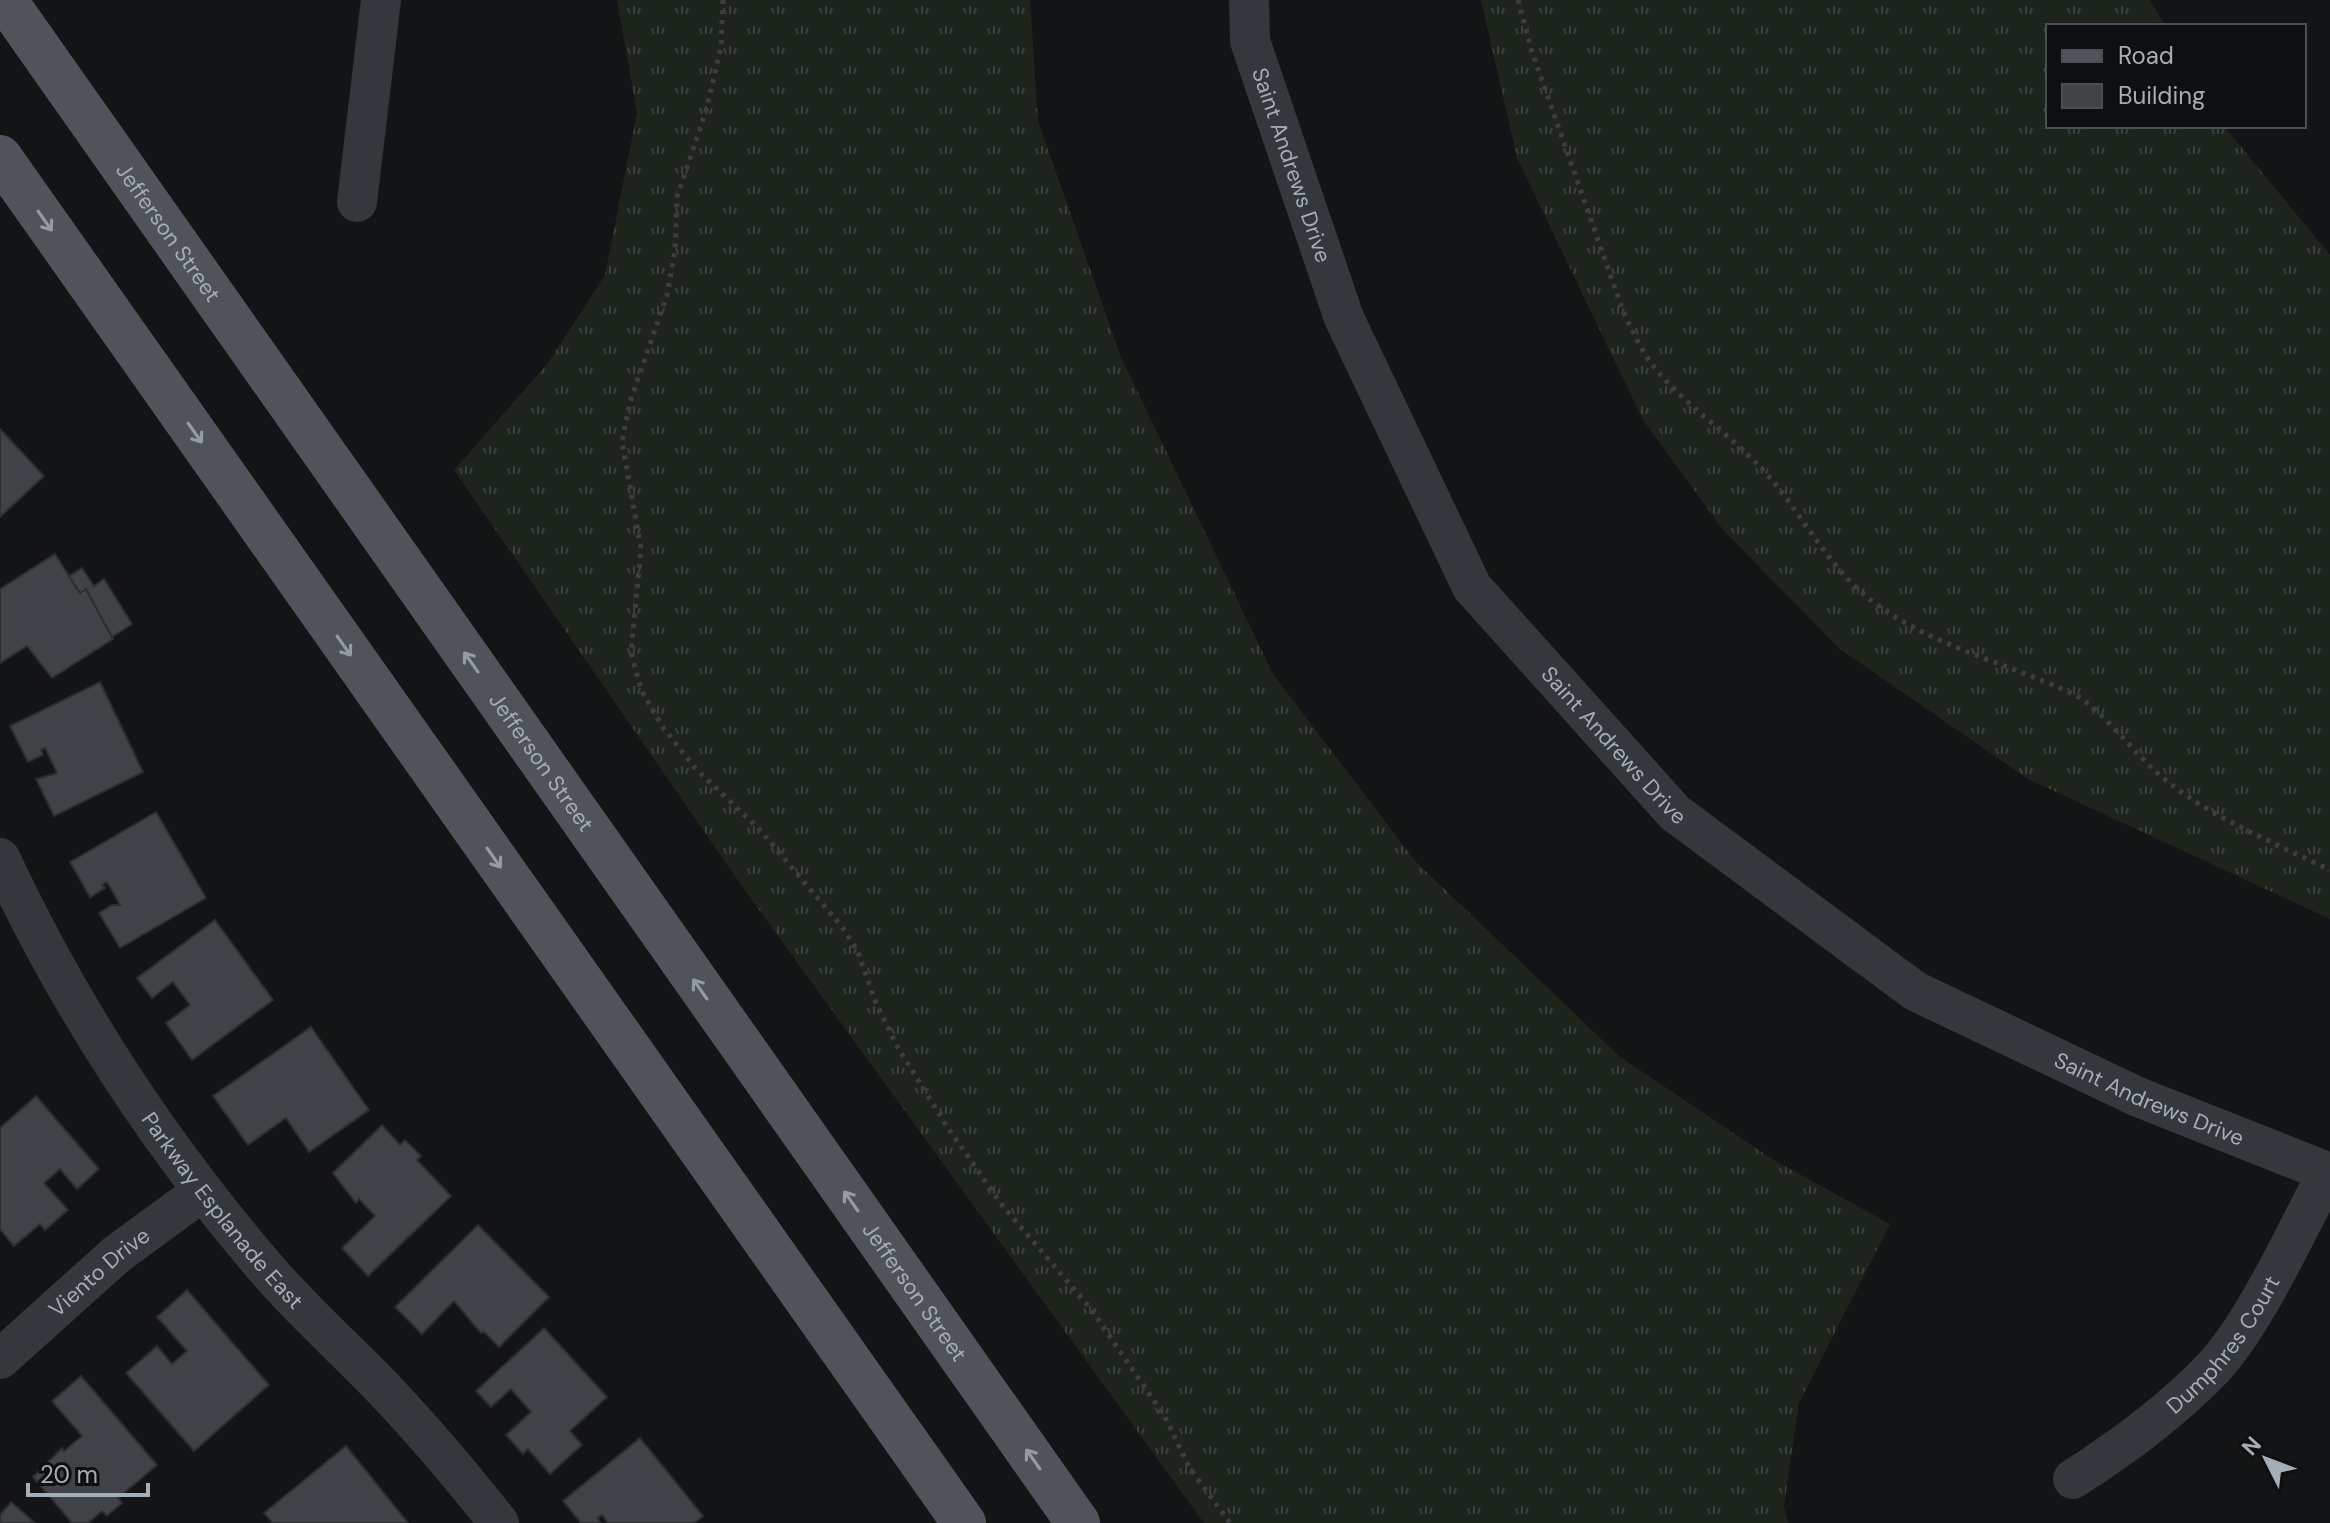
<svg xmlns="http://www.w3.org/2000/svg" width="2330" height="1523" font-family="'DM Sans',sans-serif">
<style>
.grass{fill:url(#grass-tufts)}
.building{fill:#3f4246;stroke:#2d2e32;stroke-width:2}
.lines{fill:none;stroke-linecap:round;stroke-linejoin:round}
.path{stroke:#3a3e42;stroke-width:5;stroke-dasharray:4 6;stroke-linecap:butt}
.minor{stroke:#34373b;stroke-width:40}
.major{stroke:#50545a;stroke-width:44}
.oneway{stroke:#939ca4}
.labels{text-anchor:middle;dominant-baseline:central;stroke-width:6;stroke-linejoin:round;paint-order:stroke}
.street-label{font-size:22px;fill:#a4aeb7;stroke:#0e0f10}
</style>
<defs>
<pattern id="grass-tufts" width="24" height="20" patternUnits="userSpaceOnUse" patternTransform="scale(2)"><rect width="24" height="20" fill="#1c241b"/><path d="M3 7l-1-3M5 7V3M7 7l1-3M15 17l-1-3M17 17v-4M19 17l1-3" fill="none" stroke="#3a413a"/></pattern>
</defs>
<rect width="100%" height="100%" fill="#131415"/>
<g class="grass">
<path d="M 617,0 L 1030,0 L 1038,121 L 1121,357 L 1273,674 L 1416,862 L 1619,1056 L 1772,1159 L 1890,1224 L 1799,1403 L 1784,1506 L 1788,1523 L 1204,1523 L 746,892 L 454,470 L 548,363 L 605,275 L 637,113 Z"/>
<path d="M 1481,0 L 2150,0 L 2165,26 L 2048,26 L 2048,126 L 2224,126 L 2330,255 L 2330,919 L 2028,779 L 1840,649 L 1724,531 L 1643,420 L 1517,158 Z"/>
</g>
<g class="building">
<path d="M 0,429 L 44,476 L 0,517 Z"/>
<path d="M 55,554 L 80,593 L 86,589 L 113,639 L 52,678 L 27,646 L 0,663 L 0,589 Z"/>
<path d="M 82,568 L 94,586 L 104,579 L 132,624 L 112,637 L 86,589 L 80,593 L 69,576 Z"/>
<path d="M 100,682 L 143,772 L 54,816 L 36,779 L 57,773 L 45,748 L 41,750 L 43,755 L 28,762 L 10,726 Z"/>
<path d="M 156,812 L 206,898 L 120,948 L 99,913 L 112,905 L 120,905 L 107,882 L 102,885 L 105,888 L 90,897 L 70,862 Z"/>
<path d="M 215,920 L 273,1000 L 192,1060 L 166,1023 L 190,1005 L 173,982 L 152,998 L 137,978 Z"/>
<path d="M 311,1027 L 369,1110 L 309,1152 L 286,1118 L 248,1145 L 213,1096 Z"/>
<path d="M 36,1096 L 99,1169 L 77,1189 L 60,1169 L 44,1183 L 68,1210 L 45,1230 L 40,1224 L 14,1246 L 0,1229 L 0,1128 Z"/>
<path d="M 382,1125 L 400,1145 L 405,1140 L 421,1156 L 417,1160 L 451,1196 L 368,1276 L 342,1248 L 375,1216 L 359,1199 L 356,1203 L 333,1173 Z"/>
<path d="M 478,1225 L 549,1297 L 499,1347 L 484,1332 L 481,1333 L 454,1301 L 422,1334 L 395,1307 Z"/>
<path d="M 187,1290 L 269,1385 L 194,1451 L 126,1373 L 157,1346 L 172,1364 L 187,1351 L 157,1317 Z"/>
<path d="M 544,1328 L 607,1397 L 570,1431 L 582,1445 L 550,1474 L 528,1449 L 523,1454 L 506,1435 L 531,1412 L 511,1389 L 491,1407 L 476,1391 Z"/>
<path d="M 81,1376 L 157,1465 L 118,1498 L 122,1503 L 107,1516 L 102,1511 L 88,1523 L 72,1523 L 33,1477 L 62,1448 L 64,1451 L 82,1436 L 52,1401 Z"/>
<path d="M 640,1438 L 703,1516 L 694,1523 L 608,1523 L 602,1515 L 598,1518 L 600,1523 L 581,1523 L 563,1501 Z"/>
<path d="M 346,1446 L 408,1523 L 273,1523 L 264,1513 Z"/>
<path d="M 11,1502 L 35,1523 L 0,1523 L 0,1515 Z"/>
</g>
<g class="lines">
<g class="path">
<path d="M 723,0 L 721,47 L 706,111 L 677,197 L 675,250 L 667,295 L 630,402 L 622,442 L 641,548 L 631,652 L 641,690 L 662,726 L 695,768 L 760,830 L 842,927 L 857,950 L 876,1003 L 898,1048 L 948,1128 L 1002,1205 L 1091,1309 L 1165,1417 L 1189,1467 L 1230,1523"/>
<path d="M 1518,0 L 1531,49 L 1623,311 C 1633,332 1643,355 1659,373 C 1693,412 1737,439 1770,478 C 1807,521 1832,574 1880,607 C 1940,649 2014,665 2079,697 C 2113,721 2135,756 2168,782 C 2216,820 2275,843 2330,870"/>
</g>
<g class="minor">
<path id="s1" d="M 1249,0 L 1250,41 L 1344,318 L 1472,587 L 1675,813 L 1915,991 L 2138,1097 L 2330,1173"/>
<path d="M 357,202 L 381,0"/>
<path id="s2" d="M 0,858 C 70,1008 162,1148 270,1273 C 303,1311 341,1345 376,1381 C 420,1426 460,1474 499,1523"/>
<path id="s3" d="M 0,1359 L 117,1254 L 203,1191"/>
<path id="s4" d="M 2073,1479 C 2123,1447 2172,1411 2213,1368 C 2256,1322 2297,1229 2328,1172"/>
</g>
<g class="major">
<path id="s5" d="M 5,0 L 1078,1523"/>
<path d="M 0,157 L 964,1523"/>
</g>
</g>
<defs><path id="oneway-shaft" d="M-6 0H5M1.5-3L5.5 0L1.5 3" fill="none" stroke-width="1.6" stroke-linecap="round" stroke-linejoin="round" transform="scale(2)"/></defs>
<g class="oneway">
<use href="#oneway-shaft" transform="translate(45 221) rotate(55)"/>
<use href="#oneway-shaft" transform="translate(195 433) rotate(55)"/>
<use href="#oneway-shaft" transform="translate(344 646) rotate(55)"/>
<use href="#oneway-shaft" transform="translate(471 662) rotate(-125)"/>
<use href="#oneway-shaft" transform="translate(494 858) rotate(55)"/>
<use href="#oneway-shaft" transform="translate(700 989) rotate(-125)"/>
<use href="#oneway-shaft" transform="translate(851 1201) rotate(-125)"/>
<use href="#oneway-shaft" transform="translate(1033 1459) rotate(-125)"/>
</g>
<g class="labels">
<g class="street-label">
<text stroke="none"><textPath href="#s1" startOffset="172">Saint Andrews Drive</textPath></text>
<text stroke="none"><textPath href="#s5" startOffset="284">Jefferson Street</textPath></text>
<text stroke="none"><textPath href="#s1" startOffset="844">Saint Andrews Drive</textPath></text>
<text stroke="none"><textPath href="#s5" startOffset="932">Jefferson Street</textPath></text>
<text stroke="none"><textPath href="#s1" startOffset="1492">Saint Andrews Drive</textPath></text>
<text stroke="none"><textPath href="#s2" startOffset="418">Parkway Esplanade East</textPath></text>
<text stroke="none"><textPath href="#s3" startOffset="132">Viento Drive</textPath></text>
<text stroke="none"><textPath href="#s5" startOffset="1580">Jefferson Street</textPath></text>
<text stroke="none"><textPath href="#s4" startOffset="204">Dumphres Court</textPath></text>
</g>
</g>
<rect x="2046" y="24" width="260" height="104" fill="#0e0f10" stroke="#4a4f53" stroke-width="2"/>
<rect x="2062" y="50" width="40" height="12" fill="#50545a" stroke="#4a4f53" stroke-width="2"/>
<text x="2118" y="64" font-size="24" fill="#a4aeb7">Road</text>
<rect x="2062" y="84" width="40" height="24" fill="#3f4246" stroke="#4a4f53" stroke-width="2"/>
<text x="2118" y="104" font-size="24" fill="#a4aeb7">Building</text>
<g transform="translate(2266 1459) rotate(312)" stroke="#0e0f10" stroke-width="6" paint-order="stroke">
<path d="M0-6L14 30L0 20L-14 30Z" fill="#a4aeb7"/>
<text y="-12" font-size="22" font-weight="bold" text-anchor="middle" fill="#a4aeb7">N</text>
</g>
<path d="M28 1483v12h120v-12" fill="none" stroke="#a4aeb7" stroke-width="4"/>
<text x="40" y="1483" font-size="24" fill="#a4aeb7" stroke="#0e0f10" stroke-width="6" paint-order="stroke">20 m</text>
</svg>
